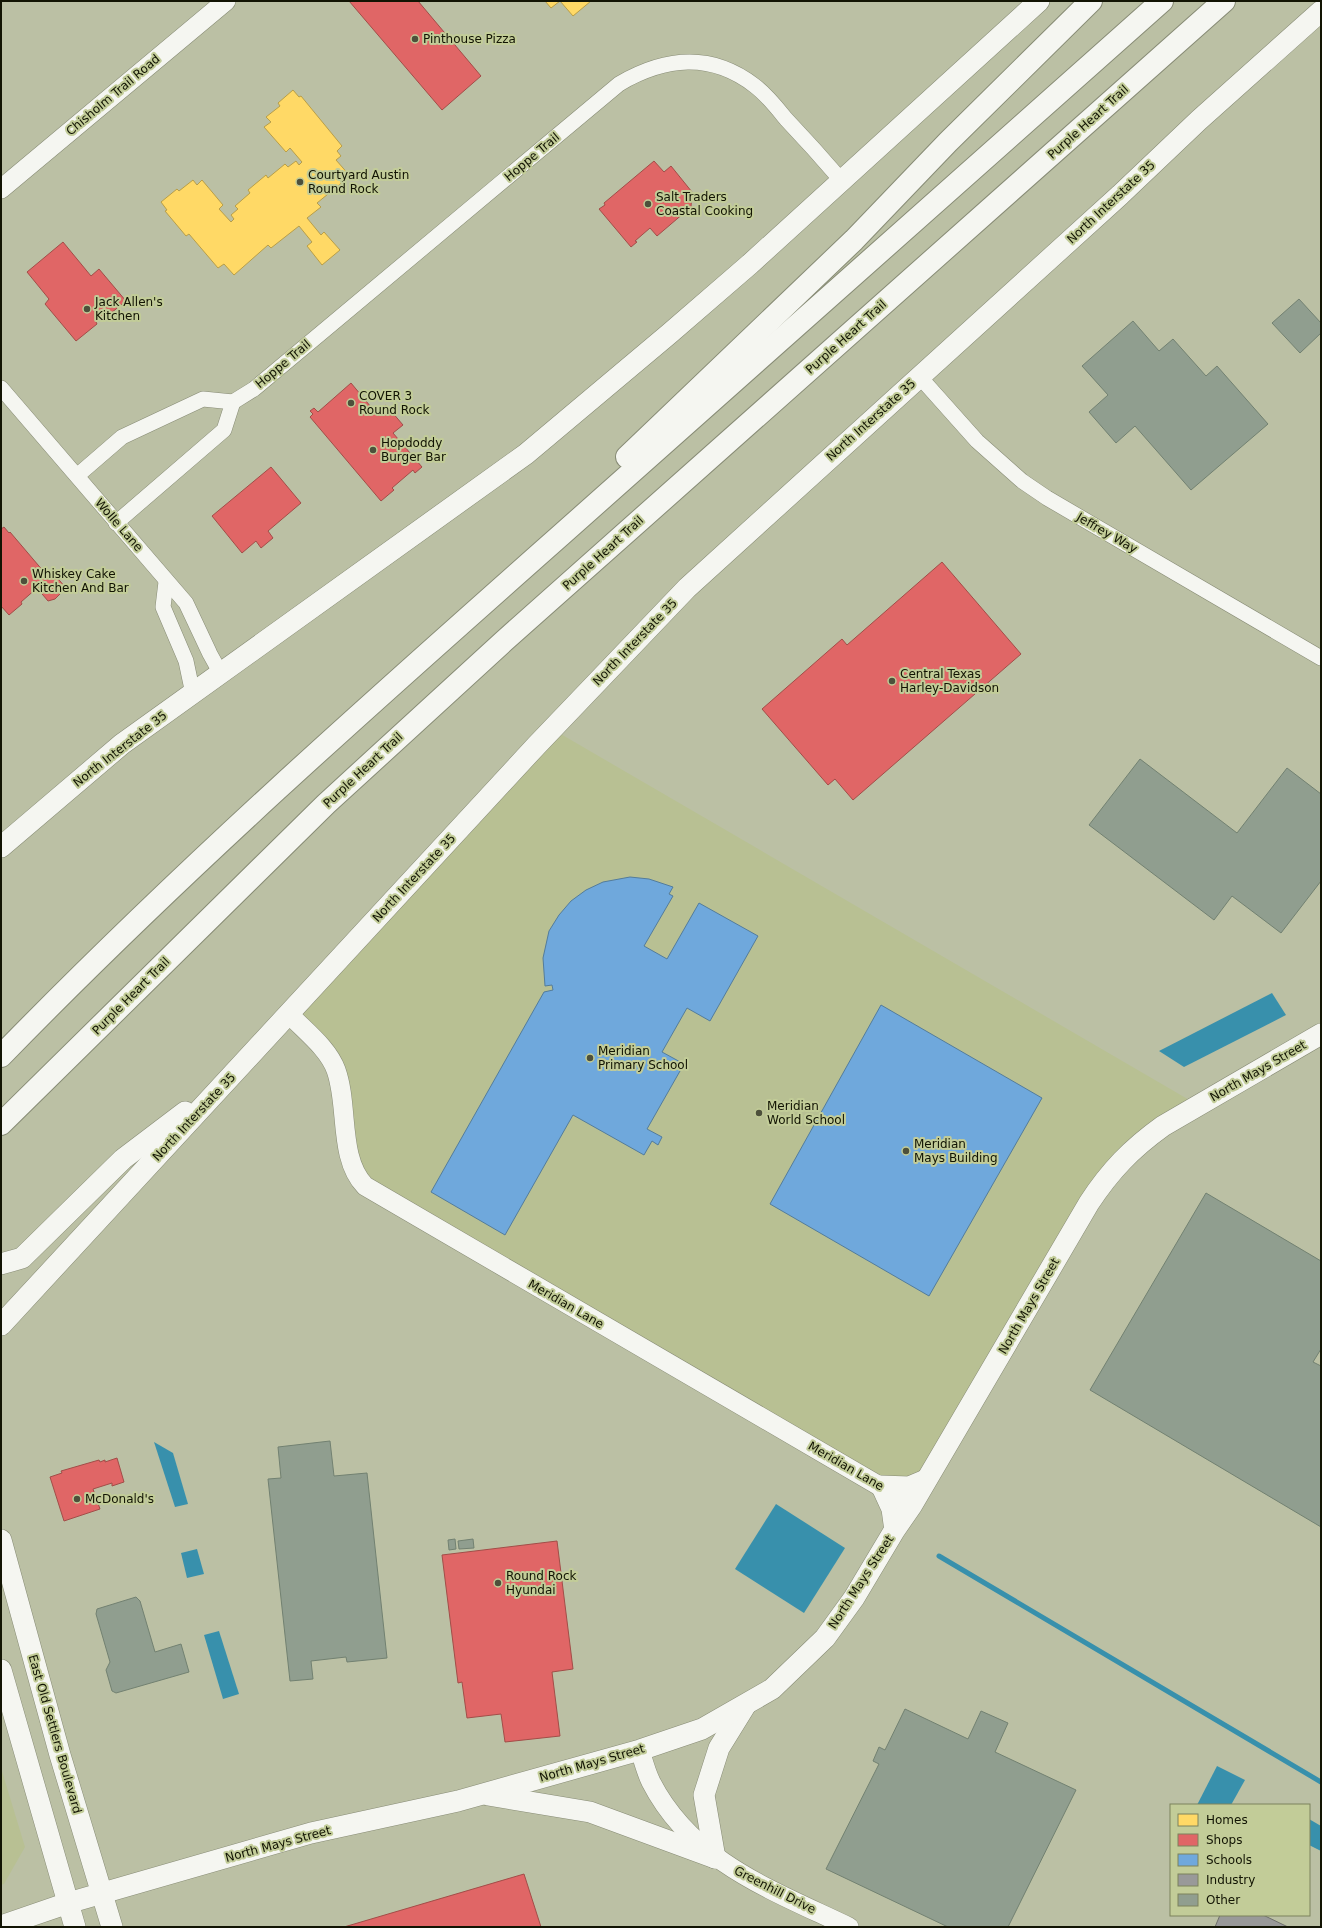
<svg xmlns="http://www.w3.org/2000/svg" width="1322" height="1928" font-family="'DejaVu Sans',sans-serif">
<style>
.built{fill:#b8c093}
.water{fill:#3890ac}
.homes{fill:#ffd966;stroke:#b89e48}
.shops{fill:#e06666;stroke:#a24d48}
.schools{fill:#6fa8dc;stroke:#537c9b}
.industry{fill:#999;stroke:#70716c}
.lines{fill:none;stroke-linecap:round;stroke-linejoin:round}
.stream{stroke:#3890ac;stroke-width:5}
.building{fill:#909e8f;stroke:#728171}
.minor-casing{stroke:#878b75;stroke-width:16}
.tertiary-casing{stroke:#878b75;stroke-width:20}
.secondary-casing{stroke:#878b75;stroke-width:22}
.motorway-casing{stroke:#878b75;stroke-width:24}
.minor{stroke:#f5f6f1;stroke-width:15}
.tertiary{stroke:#f5f6f1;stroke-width:19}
.secondary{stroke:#f5f6f1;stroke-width:21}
.motorway{stroke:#f5f6f1;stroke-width:22}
.poi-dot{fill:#4d503b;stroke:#c2cc98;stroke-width:1.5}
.labels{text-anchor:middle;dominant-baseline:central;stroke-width:4;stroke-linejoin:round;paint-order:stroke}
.poi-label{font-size:12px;fill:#121403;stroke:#c2cc98;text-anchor:start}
.street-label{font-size:12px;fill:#121403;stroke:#c2cc98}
</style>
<rect width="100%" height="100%" fill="#bbc0a4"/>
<g class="built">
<path d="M 559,733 L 1191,1101 L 1151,1124 L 907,1498 L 363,1179 L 342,1077 L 298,1017 Z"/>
<path d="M 1,1768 L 25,1847 L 4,1884 L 1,1885 Z"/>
</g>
<g class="water">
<path d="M 1272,993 L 1286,1015 L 1184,1067 L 1159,1051 Z"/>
<path d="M 154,1442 L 173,1453 L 188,1504 L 175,1507 Z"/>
<path d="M 776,1504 L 845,1548 L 804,1613 L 735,1569 Z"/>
<path d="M 197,1549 L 204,1574 L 187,1578 L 181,1553 Z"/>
<path d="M 219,1631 L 239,1694 L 223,1699 L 204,1635 Z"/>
<path d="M 1217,1766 L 1245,1780 L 1231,1805 L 1197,1805 Z"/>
<path d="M 1309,1819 L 1321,1826 L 1321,1851 L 1309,1845 Z"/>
</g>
<g class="homes">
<path d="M 545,1 L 560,1 L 551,8 Z"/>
<path d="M 560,1 L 591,1 L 573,16 Z"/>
<path d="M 293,90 L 299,97 L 301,96 L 342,146 L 337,151 L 341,156 L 336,160 L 350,176 L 317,203 L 321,207 L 307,218 L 321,235 L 324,232 L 340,250 L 322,265 L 307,246 L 312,242 L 299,226 L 271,248 L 268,245 L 234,275 L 224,264 L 218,268 L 189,234 L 186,236 L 165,211 L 167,210 L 161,202 L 177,189 L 179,191 L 193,180 L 197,185 L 202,180 L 223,205 L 219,209 L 231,222 L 234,219 L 231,215 L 238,209 L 235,206 L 250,193 L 248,190 L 266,175 L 268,178 L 285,164 L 288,167 L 296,161 L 299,165 L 302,162 L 290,148 L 286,152 L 264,127 L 271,122 L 266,117 L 280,106 L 278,103 Z"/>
</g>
<g class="shops">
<path d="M 349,1 L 418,1 L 481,76 L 442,110 Z"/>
<path d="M 654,161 L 664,172 L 671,166 L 692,192 L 691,207 L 657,236 L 650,228 L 635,241 L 637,242 L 631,247 L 599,209 L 605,205 L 604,203 Z"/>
<path d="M 63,242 L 91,276 L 99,269 L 126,301 L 106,317 L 104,315 L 96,322 L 97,324 L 76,341 L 45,304 L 49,299 L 27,272 Z"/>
<path d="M 351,383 L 376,413 L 386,405 L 403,425 L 393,433 L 422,467 L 415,473 L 413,470 L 392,488 L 394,490 L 381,501 L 310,417 L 313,414 L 310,411 L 314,408 L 318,412 Z"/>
<path d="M 271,467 L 301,503 L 268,531 L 273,538 L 261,548 L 256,541 L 242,553 L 212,516 Z"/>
<path d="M 4,527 L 9,533 L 10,532 L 50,579 L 55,575 L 65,587 L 61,593 L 55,599 L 48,601 L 37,588 L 21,602 L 22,604 L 9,615 L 1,606 L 1,529 Z"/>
<path d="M 942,562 L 1021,654 L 853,800 L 835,779 L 828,785 L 762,709 L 842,639 L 847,645 Z"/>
<path d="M 117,1458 L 124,1482 L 112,1486 L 112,1483 L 93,1489 L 100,1509 L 64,1521 L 50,1477 L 62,1473 L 61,1471 L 99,1460 L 100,1462 L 105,1460 L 105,1462 Z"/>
<path d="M 557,1541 L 573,1669 L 552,1672 L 560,1736 L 505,1742 L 501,1714 L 467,1718 L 462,1682 L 458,1683 L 442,1555 Z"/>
<path d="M 524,1874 L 541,1927 L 344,1927 Z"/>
</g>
<g class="schools">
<path d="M 630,877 L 649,879 L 673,887 L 669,894 L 673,896 L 644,946 L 667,959 L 699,903 L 758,936 L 710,1021 L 687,1008 L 662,1052 L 684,1064 L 647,1129 L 662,1137 L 658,1145 L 652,1141 L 644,1155 L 573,1115 L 505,1235 L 431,1192 L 544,992 L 553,990 L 552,985 L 545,986 L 543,958 L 549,931 L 559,915 L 571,901 L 586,890 L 603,882 Z"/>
<path d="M 881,1005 L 1042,1098 L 929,1296 L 770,1204 Z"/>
</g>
<path class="industry" d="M 1220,1915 L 1263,1915 L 1288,1927 L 1215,1927 Z"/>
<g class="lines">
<path class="stream" d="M 939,1556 L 1321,1782"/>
</g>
<g class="building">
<path d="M 1299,299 L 1321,323 L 1321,333 L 1300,353 L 1272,323 Z"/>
<path d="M 1133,321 L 1159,351 L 1173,339 L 1206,376 L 1217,366 L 1268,424 L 1191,490 L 1135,426 L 1116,443 L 1089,412 L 1108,395 L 1082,366 Z"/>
<path d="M 1140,759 L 1237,833 L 1287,768 L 1321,794 L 1321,881 L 1281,933 L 1232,896 L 1214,920 L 1089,825 Z"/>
<path d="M 1206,1193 L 1321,1261 L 1321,1349 L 1313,1362 L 1321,1366 L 1321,1527 L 1090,1390 Z"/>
<path d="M 330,1441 L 334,1476 L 367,1473 L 387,1658 L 347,1662 L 346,1657 L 311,1661 L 313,1679 L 290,1681 L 268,1479 L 281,1478 L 278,1447 Z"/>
<path d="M 455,1539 L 456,1549 L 449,1550 L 448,1540 Z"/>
<path d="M 473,1539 L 474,1548 L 459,1549 L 458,1541 Z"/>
<path d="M 136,1597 L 140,1601 L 155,1652 L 181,1644 L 189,1672 L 116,1693 L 112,1691 L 106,1670 L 110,1662 L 96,1614 L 97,1609 Z"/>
<path d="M 905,1709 L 968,1739 L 981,1711 L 1008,1723 L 995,1752 L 1076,1790 L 1008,1927 L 948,1927 L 826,1869 L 879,1764 L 873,1761 L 879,1747 L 885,1750 Z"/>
</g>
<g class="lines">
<defs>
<g id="minor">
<path d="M 919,376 L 977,441 L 1022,481 L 1047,498 L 1321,658"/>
<path d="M 1,388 L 186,603 L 210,654 L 221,674"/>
<path d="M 78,475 L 122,437 L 203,399 L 233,402"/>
<path d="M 116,523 L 224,430 L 233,402 L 254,389 L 619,84 C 665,57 711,52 755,86 C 767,95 777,108 786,119 C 805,139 823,159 841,180"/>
<path d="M 166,582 L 163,607 L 186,661 L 193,694"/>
</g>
<g id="tertiary">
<path d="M 1,189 L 226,1"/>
<path d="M 289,1014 C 305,1031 328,1048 336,1070 C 349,1106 338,1158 365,1186 L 912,1505"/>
<path d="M 894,1531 L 891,1509 L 880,1485 L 909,1486 L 928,1478"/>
<path d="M 640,1750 C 643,1760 646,1772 651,1782 C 692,1862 772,1890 849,1927"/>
</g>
<g id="secondary">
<path d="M 1,847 L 122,744 L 526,454 L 669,334 L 750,264 L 1039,1"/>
<path d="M 1,1264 L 22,1258 L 123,1159 L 185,1112"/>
<path d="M 1,1325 L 536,746 L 687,588 L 1120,195 L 1199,120 L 1321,11"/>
<path d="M 1,1540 L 60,1755 L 112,1927"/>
<path d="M 1,1670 L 75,1927"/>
<path d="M 488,1795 L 590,1812 L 715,1858"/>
<path d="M 715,1858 L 704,1795 L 719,1748 L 745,1706"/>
<path d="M 1,1926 L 68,1903 L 311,1833 L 458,1801 L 640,1750 L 702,1729 L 772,1689 L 825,1638 L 854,1598 L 894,1531 L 912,1505 L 1089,1203 C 1110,1171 1131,1149 1163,1126 L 1321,1034"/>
</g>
<g id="motorway">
<path d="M 627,457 L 854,240 L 948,142 L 1091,1"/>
<path d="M 1,1056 C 179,873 370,704 561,535 C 761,357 962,180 1162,1"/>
<path d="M 1,1124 L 326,804 L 504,641 L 1224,1"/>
</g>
</defs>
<use href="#minor" class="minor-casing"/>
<use href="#tertiary" class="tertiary-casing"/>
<use href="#secondary" class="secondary-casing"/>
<use href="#motorway" class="motorway-casing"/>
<use href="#minor" class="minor"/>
<use href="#tertiary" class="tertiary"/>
<use href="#secondary" class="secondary"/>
<use href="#motorway" class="motorway"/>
</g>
<g class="poi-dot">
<circle cx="415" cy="39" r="4"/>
<circle cx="300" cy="182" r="4"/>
<circle cx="648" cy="204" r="4"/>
<circle cx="87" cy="309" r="4"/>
<circle cx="351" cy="403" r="4"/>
<circle cx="373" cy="450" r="4"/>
<circle cx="24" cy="581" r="4"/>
<circle cx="892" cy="681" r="4"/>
<circle cx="590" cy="1058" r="4"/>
<circle cx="759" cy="1113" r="4"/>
<circle cx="906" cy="1151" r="4"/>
<circle cx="77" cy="1499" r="4"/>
<circle cx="498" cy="1583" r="4"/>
</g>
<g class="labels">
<g class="poi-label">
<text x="423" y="39">Pinthouse Pizza</text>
<text x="308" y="175">Courtyard Austin<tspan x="308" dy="14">Round Rock</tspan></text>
<text x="656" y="197">Salt Traders<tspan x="656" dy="14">Coastal Cooking</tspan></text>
<text x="95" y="302">Jack Allen's<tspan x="95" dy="14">Kitchen</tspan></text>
<text x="359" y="396">COVER 3<tspan x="359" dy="14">Round Rock</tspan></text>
<text x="381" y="443">Hopdoddy<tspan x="381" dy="14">Burger Bar</tspan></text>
<text x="32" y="574">Whiskey Cake<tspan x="32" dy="14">Kitchen And Bar</tspan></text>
<text x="900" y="674">Central Texas<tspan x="900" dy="14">Harley-Davidson</tspan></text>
<text x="598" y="1051">Meridian<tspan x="598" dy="14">Primary School</tspan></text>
<text x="767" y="1106">Meridian<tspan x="767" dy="14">World School</tspan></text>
<text x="914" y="1144">Meridian<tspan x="914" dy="14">Mays Building</tspan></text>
<text x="85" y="1499">McDonald's</text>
<text x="506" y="1576">Round Rock<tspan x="506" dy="14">Hyundai</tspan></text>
</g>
<g class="street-label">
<text transform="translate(113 95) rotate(-40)">Chisholm Trail Road</text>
<text transform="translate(1088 122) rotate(-42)">Purple Heart Trail</text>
<text transform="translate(532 157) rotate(-40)">Hoppe Trail</text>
<text transform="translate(1111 202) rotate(-43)">North Interstate 35</text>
<text transform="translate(846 337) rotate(-42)">Purple Heart Trail</text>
<text transform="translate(283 364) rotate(-40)">Hoppe Trail</text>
<text transform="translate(871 420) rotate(-42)">North Interstate 35</text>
<text transform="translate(119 525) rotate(49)">Wolle Lane</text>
<text transform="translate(1107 533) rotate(30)">Jeffrey Way</text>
<text transform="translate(603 553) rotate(-42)">Purple Heart Trail</text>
<text transform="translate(635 642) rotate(-46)">North Interstate 35</text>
<text transform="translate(120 749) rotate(-38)">North Interstate 35</text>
<text transform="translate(363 770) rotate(-43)">Purple Heart Trail</text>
<text transform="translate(414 878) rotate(-47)">North Interstate 35</text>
<text transform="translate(131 996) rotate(-45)">Purple Heart Trail</text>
<text transform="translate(1258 1071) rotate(-30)">North Mays Street</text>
<text transform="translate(194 1117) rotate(-47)">North Interstate 35</text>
<text transform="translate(566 1304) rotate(30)">Meridian Lane</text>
<text transform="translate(1029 1306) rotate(-60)">North Mays Street</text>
<text transform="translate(846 1466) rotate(30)">Meridian Lane</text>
<text transform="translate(861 1582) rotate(-57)">North Mays Street</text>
<text transform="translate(55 1734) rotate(74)">East Old Settlers Boulevard</text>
<text transform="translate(592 1763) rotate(-16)">North Mays Street</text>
<text transform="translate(278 1844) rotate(-15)">North Mays Street</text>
<text transform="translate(775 1890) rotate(27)">Greenhill Drive</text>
</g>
</g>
<rect width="1322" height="1928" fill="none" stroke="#121403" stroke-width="4"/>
<rect x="1170" y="1804" width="140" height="112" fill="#c2cc98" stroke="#7c825c"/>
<rect x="1178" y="1814" width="20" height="12" fill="#ffd966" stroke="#7c825c"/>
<text x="1206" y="1824" font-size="12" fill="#121403">Homes</text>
<rect x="1178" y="1834" width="20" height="12" fill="#e06666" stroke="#7c825c"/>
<text x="1206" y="1844" font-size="12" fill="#121403">Shops</text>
<rect x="1178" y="1854" width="20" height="12" fill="#6fa8dc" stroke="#7c825c"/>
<text x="1206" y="1864" font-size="12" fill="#121403">Schools</text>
<rect x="1178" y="1874" width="20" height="12" fill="#999999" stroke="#7c825c"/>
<text x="1206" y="1884" font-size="12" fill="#121403">Industry</text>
<rect x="1178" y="1894" width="20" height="12" fill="#909e8f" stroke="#7c825c"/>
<text x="1206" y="1904" font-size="12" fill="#121403">Other</text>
</svg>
